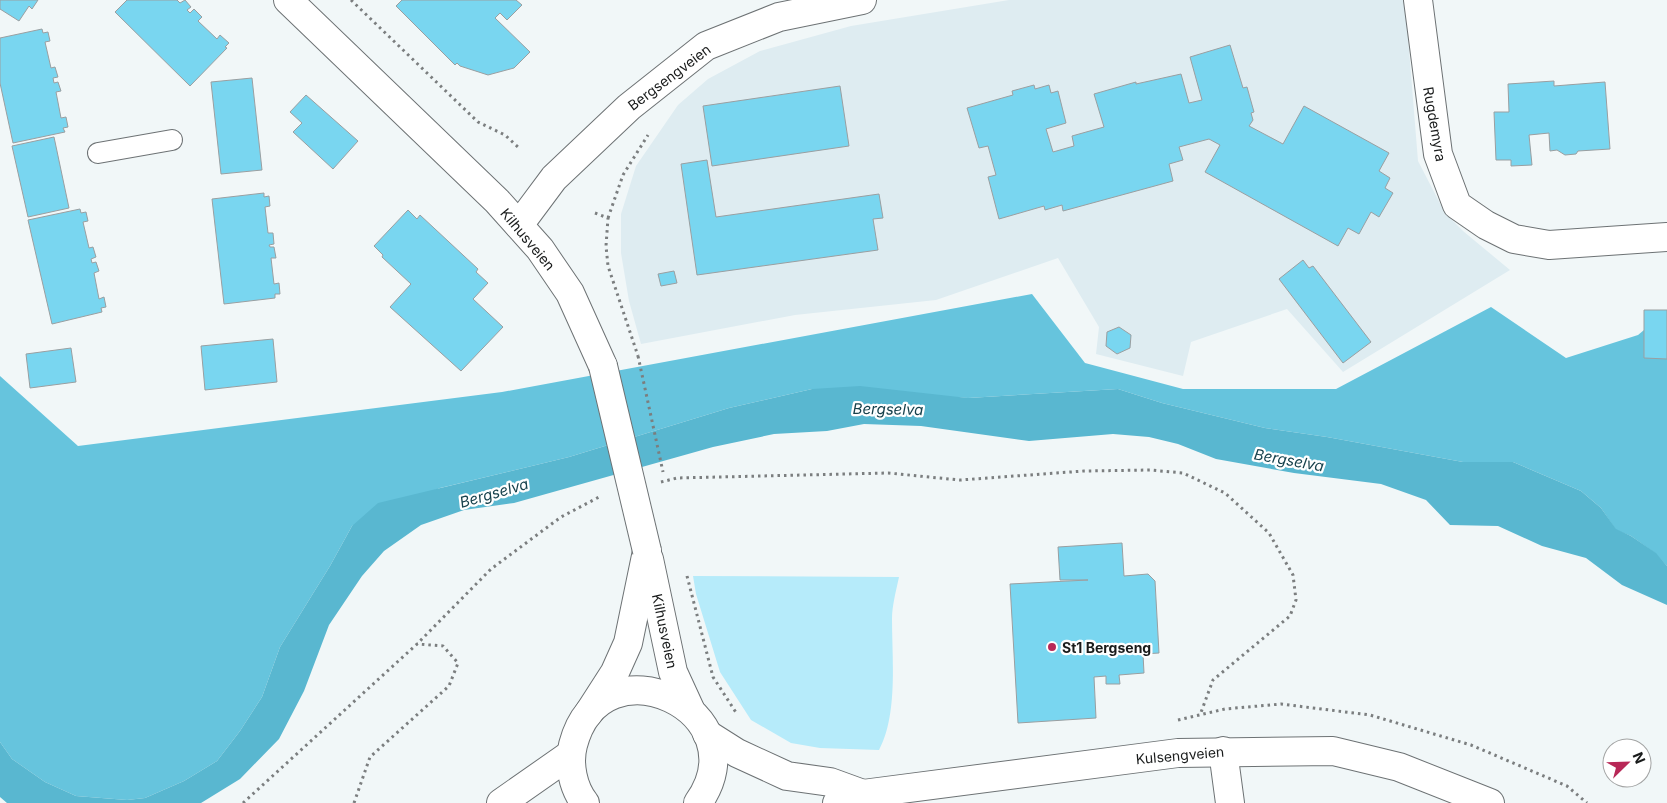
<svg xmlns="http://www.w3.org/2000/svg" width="1667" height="803" font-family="Inter,sans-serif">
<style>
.built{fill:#deecf1}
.green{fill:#b6ebfa}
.forest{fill:#66c4dd}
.water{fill:#59b7d0}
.building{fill:#79d6f0;stroke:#9a9fa1}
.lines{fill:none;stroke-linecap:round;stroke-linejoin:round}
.service-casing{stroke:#6d7274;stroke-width:22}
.minor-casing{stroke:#6d7274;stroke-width:30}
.secondary-casing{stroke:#6d7274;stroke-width:30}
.primary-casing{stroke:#6d7274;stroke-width:30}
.trunk-casing{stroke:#6d7274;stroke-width:30}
.path{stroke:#7b7e7f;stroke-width:3;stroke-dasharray:2.5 4;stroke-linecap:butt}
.service{stroke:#fff;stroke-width:20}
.minor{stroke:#fff;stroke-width:28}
.secondary{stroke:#fff;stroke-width:28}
.primary{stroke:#fff;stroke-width:28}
.trunk{stroke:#fff;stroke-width:28}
.primary-bridge-casing{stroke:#6d7274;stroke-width:30;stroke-linecap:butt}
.path-bridge{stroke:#7b7e7f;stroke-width:3;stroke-dasharray:2.5 4;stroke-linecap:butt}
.primary-bridge{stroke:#fff;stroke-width:28}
.poi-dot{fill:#b82857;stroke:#fff;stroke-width:2}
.labels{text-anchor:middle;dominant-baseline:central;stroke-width:4.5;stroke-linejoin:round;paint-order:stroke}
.street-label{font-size:14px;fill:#191b1b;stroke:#fff}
.poi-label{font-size:14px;font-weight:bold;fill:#191b1b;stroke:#fff;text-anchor:start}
.water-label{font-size:15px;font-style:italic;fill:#16414c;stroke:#fff}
</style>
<rect width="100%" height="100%" fill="#f1f7f8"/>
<path class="built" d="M 1009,0 L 1405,0 L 1418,161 L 1445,213 L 1463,231 L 1510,270 L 1343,372 L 1287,309 L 1191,342 L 1183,376 L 1096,354 L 1099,327 L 1058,258 L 936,300 L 795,315 L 641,344 L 629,301 L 621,253 L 621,214 L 636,166 L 678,105 L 708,79 L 760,51 L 851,26 Z"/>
<path class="green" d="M 693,576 L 899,577 C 896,591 892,606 892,619 C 892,658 898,715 879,750 L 820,748 L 791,743 L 751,720 L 720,672 L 696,594 Z"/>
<path class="forest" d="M 1032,294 L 1085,363 L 1183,389 L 1336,389 L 1491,307 L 1566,358 L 1638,335 L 1667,311 L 1667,566 L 1655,553 L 1631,536 L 1616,530 L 1601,508 L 1581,491 L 1513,462 L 1463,462 L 1327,437 L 1265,428 L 1162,403 L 1118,389 L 968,398 L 812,389 L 729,408 L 569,457 L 440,488 L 352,526 L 330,566 L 280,647 L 262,697 L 240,731 L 217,761 L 184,781 L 145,798 L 127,800 L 76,796 L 45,782 L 12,759 L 0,742 L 0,376 L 78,446 L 502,392 Z"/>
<path class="water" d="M 860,386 L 968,398 L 1118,389 L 1162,403 L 1265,428 L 1327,437 L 1463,462 L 1513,462 L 1581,491 L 1601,508 L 1616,529 L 1631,536 L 1656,553 L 1667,566 L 1667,605 L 1622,585 L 1586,558 L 1542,546 L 1498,526 L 1450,525 L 1426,500 L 1381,484 L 1294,473 L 1216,459 L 1178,444 L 1149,437 L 1113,434 L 1029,441 L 921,426 L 864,424 L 827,431 L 774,434 L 713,447 L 514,503 L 464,510 L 421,525 L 384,551 L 362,576 L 329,625 L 304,691 L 279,739 L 240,779 L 201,803 L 7,803 L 0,797 L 0,742 L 12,759 L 45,782 L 76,796 L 127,800 L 145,798 L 184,781 L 217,761 L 240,731 L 262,697 L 280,647 L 330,566 L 352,526 L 378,503 L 569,457 L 729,408 L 812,389 Z"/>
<g class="building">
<path d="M 0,0 L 38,0 L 32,9 L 29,6 L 19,21 L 0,9 Z"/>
<path d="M 127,0 L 177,0 L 180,3 L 185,0 L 191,7 L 187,10 L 190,13 L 194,9 L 202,17 L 198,21 L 217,39 L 220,35 L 229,43 L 225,47 L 227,48 L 190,86 L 115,12 Z"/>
<path d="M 402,0 L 516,0 L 522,5 L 507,20 L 500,13 L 495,18 L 530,52 L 514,68 L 488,75 L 460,66 L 457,63 L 455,65 L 396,6 Z"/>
<path d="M 42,29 L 43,33 L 48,32 L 50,41 L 45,42 L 51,68 L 55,67 L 58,77 L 53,78 L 54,83 L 58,82 L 61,91 L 56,92 L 61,118 L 66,117 L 68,127 L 63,128 L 65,132 L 13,143 L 0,83 L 0,38 Z"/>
<path d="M 1230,45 L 1243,88 L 1247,87 L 1254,112 L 1251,113 L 1253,120 L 1249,126 L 1283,144 L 1304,106 L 1389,153 L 1379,171 L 1390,178 L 1385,188 L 1393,193 L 1379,217 L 1371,212 L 1359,234 L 1348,228 L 1338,246 L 1205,172 L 1220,145 L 1209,139 L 1179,147 L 1183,160 L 1169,164 L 1173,181 L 1063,211 L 1062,205 L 1045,210 L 1044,206 L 999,219 L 988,177 L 996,175 L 988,146 L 979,148 L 967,108 L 1013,95 L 1012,91 L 1034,85 L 1035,89 L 1049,85 L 1051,93 L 1058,91 L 1066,123 L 1046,129 L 1053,152 L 1074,146 L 1072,136 L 1104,127 L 1094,94 L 1136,82 L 1136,84 L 1181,74 L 1189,103 L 1202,100 L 1190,57 Z"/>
<path d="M 252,78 L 262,170 L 221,174 L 211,82 Z"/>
<path d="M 1554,81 L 1554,86 L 1605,82 L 1610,149 L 1578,151 L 1576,154 L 1565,155 L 1557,150 L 1550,151 L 1549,133 L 1529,135 L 1532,165 L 1511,166 L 1511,160 L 1496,160 L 1494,112 L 1509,112 L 1508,84 Z"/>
<path d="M 840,86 L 849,146 L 712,166 L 703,106 Z"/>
<path d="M 306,95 L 358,141 L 333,169 L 293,132 L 302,123 L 290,112 Z"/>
<path d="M 54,137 L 69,208 L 28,217 L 12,146 Z"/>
<path d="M 707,160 L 716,217 L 879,194 L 883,218 L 873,219 L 878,250 L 697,275 L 681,164 Z"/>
<path d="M 264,193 L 264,197 L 269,196 L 270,206 L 265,207 L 268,233 L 273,233 L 274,244 L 269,245 L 270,247 L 274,247 L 276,258 L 271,258 L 274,284 L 279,283 L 280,294 L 275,294 L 275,298 L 224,304 L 212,199 Z"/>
<path d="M 80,209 L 81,213 L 86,212 L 88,221 L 83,222 L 89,248 L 93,247 L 96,257 L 91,259 L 92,263 L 96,262 L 99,271 L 94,273 L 99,299 L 104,297 L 106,307 L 101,308 L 102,312 L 52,324 L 28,220 Z"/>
<path d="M 408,210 L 417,219 L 420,215 L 478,269 L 476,272 L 488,283 L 473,299 L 503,327 L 461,371 L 390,307 L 411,284 L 382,257 L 383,255 L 374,246 Z"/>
<path d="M 1303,260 L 1309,268 L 1313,266 L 1371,342 L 1343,363 L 1279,279 Z"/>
<path d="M 674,271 L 677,283 L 661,286 L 658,274 Z"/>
<path d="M 1644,310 L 1667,310 L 1667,359 L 1644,358 Z"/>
<path d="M 1119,327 L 1131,335 L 1130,348 L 1117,354 L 1106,346 L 1107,332 Z"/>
<path d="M 273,339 L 277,382 L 205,390 L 201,346 Z"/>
<path d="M 71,348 L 76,382 L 30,388 L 26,354 Z"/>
<path d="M 1122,543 L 1124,576 L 1148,574 L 1155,581 L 1159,653 L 1143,654 L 1144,673 L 1119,675 L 1120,684 L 1106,684 L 1106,676 L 1094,677 L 1096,718 L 1018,723 L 1010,584 L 1088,580 L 1060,580 L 1058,547 Z"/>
</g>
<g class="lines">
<defs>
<path id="service" d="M 98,153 L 172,140"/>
<g id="minor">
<path d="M 1418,0 L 1438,154 L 1457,205 L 1486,225 L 1514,239 L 1549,245 L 1667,237"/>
<path d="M 519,225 L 554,178 L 629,107 L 706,46 L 779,17 L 862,0"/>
<path d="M 1223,751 L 1230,803"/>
</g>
<g id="secondary">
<path d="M 707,734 L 737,753 L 787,776 L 830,782 L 863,794"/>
<path d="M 837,803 L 863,794 L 1178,753 L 1333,751 L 1399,767 L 1490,803"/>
</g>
<g id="primary">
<path d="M 288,0 L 497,201 L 540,249 L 570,293 L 603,366"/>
<path d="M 649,559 L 673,672 L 690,709"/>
<path d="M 588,714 L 615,672 L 628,643 L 647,551"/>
</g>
<g id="trunk">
<path d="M 501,803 L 571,754"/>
<path d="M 585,803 C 573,788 568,764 573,745 C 602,634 763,712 698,803"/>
</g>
</defs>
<use href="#service" class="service-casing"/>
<use href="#minor" class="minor-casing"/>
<use href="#secondary" class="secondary-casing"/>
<use href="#primary" class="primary-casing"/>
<use href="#trunk" class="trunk-casing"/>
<g class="path">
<path d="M 351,0 L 478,122 L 505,135 L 519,148"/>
<path d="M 595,213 L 608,218 L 606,246 L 608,266 L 638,356"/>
<path d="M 608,218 L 623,175 L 648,135"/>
<path d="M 661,482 L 677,478 L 888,473 L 960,480 L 1084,471 L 1150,470 L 1183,473 L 1225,493 L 1269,533 L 1293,575 L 1296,600 L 1290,616 L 1213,680 L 1200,715"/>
<path d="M 687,576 L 713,677 L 737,714"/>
<path d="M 1178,720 L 1225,709 L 1281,704 L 1370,715 L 1471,745 L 1567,786 L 1587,803"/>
<path d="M 243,803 L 417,644 L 491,569 L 561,517 L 601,496"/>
<path d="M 354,803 L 370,757 L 449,686 L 458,663 L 443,646 L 417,644"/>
</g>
<use href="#service" class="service"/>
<use href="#minor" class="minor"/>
<use href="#secondary" class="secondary"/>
<use href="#primary" class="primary"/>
<use href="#trunk" class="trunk"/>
<defs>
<path id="primary-bridge" d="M 603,366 L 647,551"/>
</defs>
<use href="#primary-bridge" class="primary-bridge-casing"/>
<path class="path-bridge" d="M 638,356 L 663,472"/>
<use href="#primary-bridge" class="primary-bridge"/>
</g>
<circle class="poi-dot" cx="1052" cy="647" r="5"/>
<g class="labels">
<g class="street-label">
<text transform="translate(669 77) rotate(-37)">Bergsengveien</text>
<text transform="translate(1435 124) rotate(80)">Rugdemyra</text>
<text transform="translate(528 239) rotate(50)">Kilhusveien</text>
<text transform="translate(665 631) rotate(78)">Kilhusveien</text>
<text transform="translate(1180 755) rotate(-5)">Kulsengveien</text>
</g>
<g class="poi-label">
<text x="1062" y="647">St1 Bergseng</text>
</g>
<g class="water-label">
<text transform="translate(888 409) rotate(1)">Bergselva</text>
<text transform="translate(1289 460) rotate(10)">Bergselva</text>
<text transform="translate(494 493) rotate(-16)">Bergselva</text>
</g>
</g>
<g transform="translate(1627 763) rotate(67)"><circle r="24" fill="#ffffff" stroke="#a3a4a4"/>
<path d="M0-4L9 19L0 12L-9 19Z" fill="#b82857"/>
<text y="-8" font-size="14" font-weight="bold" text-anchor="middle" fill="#191b1b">N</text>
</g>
</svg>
